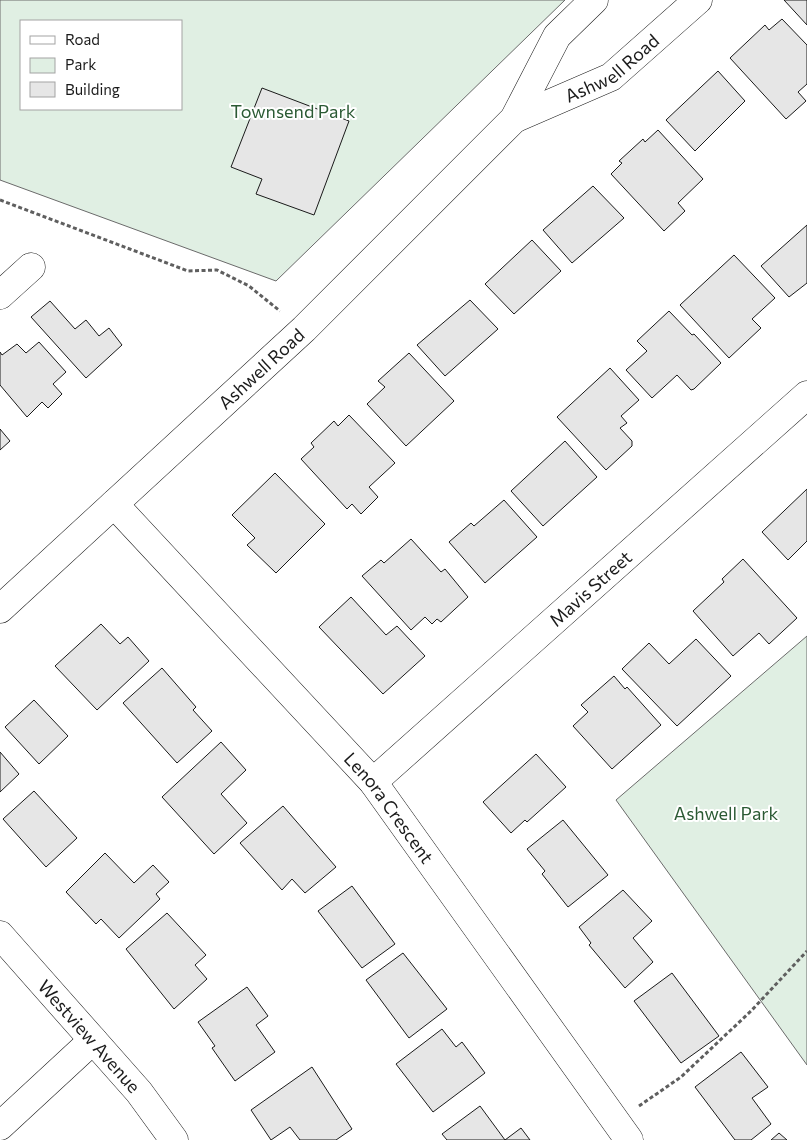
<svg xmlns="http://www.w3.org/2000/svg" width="807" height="1140" font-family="Commissioner,sans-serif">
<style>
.green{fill:#e0efe3;stroke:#6a6a6a;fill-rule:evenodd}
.building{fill:#e6e6e6;stroke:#1a1a1a}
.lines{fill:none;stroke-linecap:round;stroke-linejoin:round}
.minor-casing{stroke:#1a1a1a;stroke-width:29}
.path{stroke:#5f5f5f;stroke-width:3;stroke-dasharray:4 2.5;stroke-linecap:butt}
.minor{stroke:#fff;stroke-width:28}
.labels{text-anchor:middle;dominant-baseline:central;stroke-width:4;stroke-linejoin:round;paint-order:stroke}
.street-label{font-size:18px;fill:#1a1a1a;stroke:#fff}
.park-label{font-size:18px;fill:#2b5a34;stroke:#fff}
</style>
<rect width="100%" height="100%" fill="#fff"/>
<g class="green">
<path d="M 0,0 L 565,0 L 276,281 L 0,180 ZM 21,21 L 181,21 L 181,109 L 21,109 Z"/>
<path d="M 807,636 L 807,1065 L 616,800 Z"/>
</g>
<g class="building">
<path d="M 784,0 L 807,0 L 807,25 Z"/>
<path d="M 782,19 L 807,45 L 807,84 L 798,92 L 806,101 L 786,119 L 730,58 L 765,25 L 769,30 Z"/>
<path d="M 718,71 L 745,101 L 695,151 L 666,120 Z"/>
<path d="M 262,88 L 349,121 L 314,215 L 256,194 L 262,179 L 231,167 Z"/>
<path d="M 658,130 L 703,179 L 678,203 L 685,211 L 664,231 L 611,174 L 622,163 L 619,161 L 643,139 L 645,142 Z"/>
<path d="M 593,186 L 624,218 L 572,263 L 543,230 Z"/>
<path d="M 807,225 L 807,283 L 789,297 L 761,266 Z"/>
<path d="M 532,240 L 561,271 L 514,314 L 485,284 Z"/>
<path d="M 734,255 L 775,298 L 752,319 L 761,328 L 729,358 L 680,305 Z"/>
<path d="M 470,300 L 498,329 L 445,376 L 417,345 Z"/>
<path d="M 50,301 L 75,329 L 86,320 L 99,336 L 109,328 L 122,345 L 86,378 L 31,317 Z"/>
<path d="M 669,311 L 692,335 L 694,334 L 721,363 L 694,389 L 691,390 L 677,375 L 652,398 L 626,370 L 647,351 L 637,341 Z"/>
<path d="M 39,342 L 66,372 L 53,384 L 62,394 L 48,408 L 42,402 L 27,417 L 0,385 L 0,352 L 2,355 L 17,344 L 26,353 Z"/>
<path d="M 409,353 L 454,401 L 406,446 L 367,404 L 385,387 L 378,381 Z"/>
<path d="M 610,368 L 639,400 L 621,416 L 627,423 L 620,428 L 632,441 L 632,446 L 606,470 L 557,417 Z"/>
<path d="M 349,415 L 395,463 L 369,487 L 378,497 L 361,514 L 352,504 L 347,509 L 301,459 L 314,447 L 311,443 L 334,421 L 338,426 Z"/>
<path d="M 0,429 L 10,441 L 0,450 Z"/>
<path d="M 565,441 L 597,477 L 543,526 L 511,491 Z"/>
<path d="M 275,473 L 325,524 L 276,573 L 247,545 L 255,538 L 232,515 Z"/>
<path d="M 807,489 L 807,541 L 788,560 L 762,532 Z"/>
<path d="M 504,500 L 537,537 L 485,583 L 449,542 L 471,523 L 474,526 Z"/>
<path d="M 411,539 L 441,572 L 445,569 L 468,597 L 441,622 L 437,619 L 432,624 L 425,617 L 411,630 L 362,576 L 381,560 L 384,563 Z"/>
<path d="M 743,559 L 797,618 L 769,644 L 759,633 L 733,656 L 693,611 L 724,582 L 722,579 Z"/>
<path d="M 351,597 L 386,635 L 397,626 L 425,656 L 383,694 L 319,627 Z"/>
<path d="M 101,624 L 120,644 L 128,637 L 149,661 L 97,710 L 55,666 Z"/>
<path d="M 696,639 L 731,676 L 677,726 L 622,669 L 649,643 L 669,664 Z"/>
<path d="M 162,668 L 196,707 L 193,710 L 212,731 L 177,763 L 123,703 Z"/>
<path d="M 614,676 L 625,689 L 627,687 L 661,725 L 612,769 L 573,726 L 588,712 L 581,705 Z"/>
<path d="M 34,700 L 68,736 L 39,764 L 5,727 Z"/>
<path d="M 221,742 L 246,770 L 221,794 L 247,823 L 214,854 L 162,797 Z"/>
<path d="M 0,752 L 19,774 L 0,792 Z"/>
<path d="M 536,754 L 566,787 L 527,822 L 525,820 L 511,833 L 483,802 Z"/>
<path d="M 34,791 L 77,838 L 46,867 L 3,819 Z"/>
<path d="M 283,806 L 336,867 L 305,893 L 292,879 L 282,890 L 240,843 Z"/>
<path d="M 563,820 L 608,875 L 568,907 L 542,874 L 545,871 L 527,849 Z"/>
<path d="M 105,853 L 134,883 L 153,865 L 169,882 L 156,894 L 160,899 L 119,938 L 101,919 L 96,924 L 66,892 Z"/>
<path d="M 352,886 L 395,944 L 362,968 L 318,911 Z"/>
<path d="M 623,890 L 652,921 L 633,938 L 653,962 L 625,988 L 589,945 L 591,943 L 579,927 Z"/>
<path d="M 167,913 L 206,955 L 195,965 L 207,979 L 174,1009 L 126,949 Z"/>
<path d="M 403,953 L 447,1009 L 409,1038 L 366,980 Z"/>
<path d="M 672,973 L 719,1036 L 681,1063 L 634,1001 Z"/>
<path d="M 247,987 L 268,1016 L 256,1025 L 275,1052 L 235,1081 L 212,1048 L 215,1046 L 198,1022 Z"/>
<path d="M 442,1029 L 456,1047 L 462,1042 L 485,1073 L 433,1112 L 396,1064 Z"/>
<path d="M 741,1052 L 768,1087 L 752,1098 L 771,1124 L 751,1140 L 735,1140 L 695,1087 Z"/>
<path d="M 312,1067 L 352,1129 L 336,1140 L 300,1140 L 290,1127 L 271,1140 L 251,1110 Z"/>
<path d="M 480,1106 L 505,1140 L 521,1128 L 530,1140 L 447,1140 L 442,1134 Z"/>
<path d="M 779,1133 L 787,1140 L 771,1140 Z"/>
</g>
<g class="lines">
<defs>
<g id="minor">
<path id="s1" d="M 514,119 L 611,77 L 698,0"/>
<path d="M 0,295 L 31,267"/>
<path id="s2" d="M 114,504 L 373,782 L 629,1140"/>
<path id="s3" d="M 0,609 L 304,329 L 514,119 L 557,36 L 594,0"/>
<path id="s4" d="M 373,782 L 807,395"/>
<path id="s5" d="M 0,935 L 139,1092 L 174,1140"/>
<path d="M 0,1126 L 93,1040"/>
</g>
</defs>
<use href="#minor" class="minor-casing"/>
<g class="path">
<path d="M 0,200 L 188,271 L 217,270 L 249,286 L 280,311"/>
<path d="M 639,1106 L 681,1077 L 751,1011 L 807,951"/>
</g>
<use href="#minor" class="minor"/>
</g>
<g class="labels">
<g class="street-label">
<text stroke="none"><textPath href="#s1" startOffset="111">Ashwell Road</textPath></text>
<text stroke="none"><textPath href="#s3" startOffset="355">Ashwell Road</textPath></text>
<text stroke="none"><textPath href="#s4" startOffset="291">Mavis Street</textPath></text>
<text stroke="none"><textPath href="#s2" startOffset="410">Lenora Crescent</textPath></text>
<text stroke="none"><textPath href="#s5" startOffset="135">Westview Avenue</textPath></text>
</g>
<g class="park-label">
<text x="293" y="111">Townsend Park</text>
<text x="726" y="813">Ashwell Park</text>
</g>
</g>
<rect x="20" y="20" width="162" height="90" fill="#ffffff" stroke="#a3a3a3"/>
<rect x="30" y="36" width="25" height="8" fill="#ffffff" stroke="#a3a3a3"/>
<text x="65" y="45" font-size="15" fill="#1a1a1a">Road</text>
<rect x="30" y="58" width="25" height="15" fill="#e0efe3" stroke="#a3a3a3"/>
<text x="65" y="70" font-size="15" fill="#1a1a1a">Park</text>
<rect x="30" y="82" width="25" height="15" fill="#e6e6e6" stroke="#a3a3a3"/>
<text x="65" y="95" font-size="15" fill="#1a1a1a">Building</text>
</svg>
